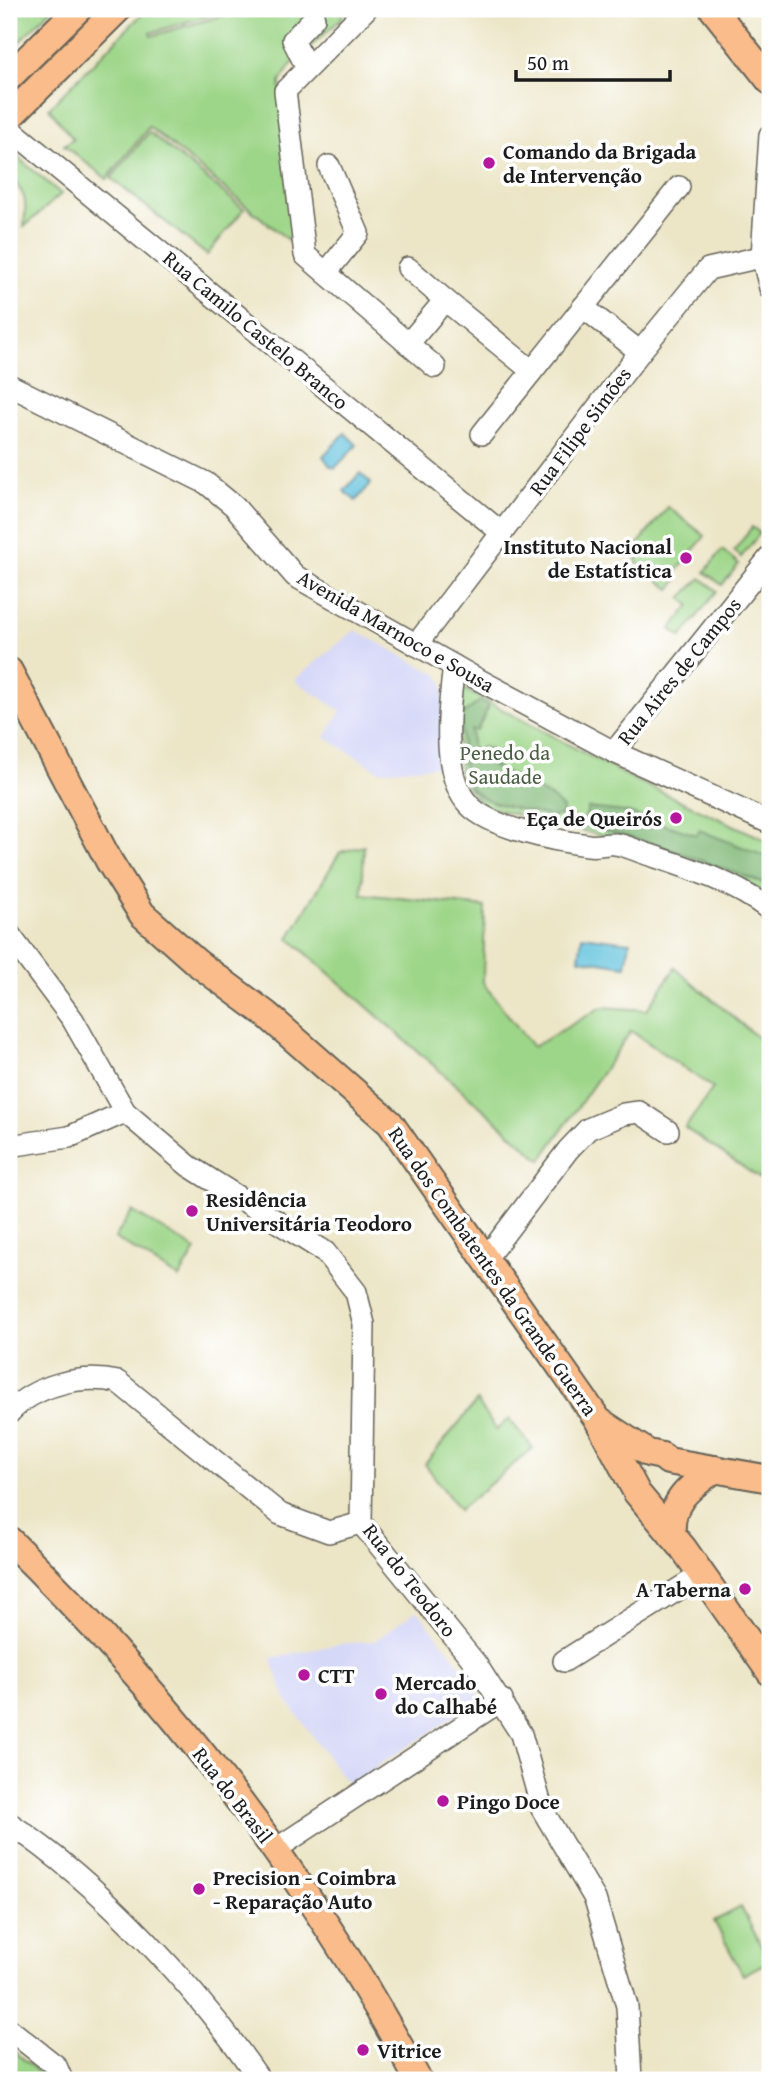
<svg xmlns="http://www.w3.org/2000/svg" width="779" height="2089" font-family="'Gentium Book Plus',serif">
<style>
.built{fill:#d6d8f8}
.green{fill:#9ed689;stroke:#5d7952;stroke-width:2}
.forest{fill:#7eb775;stroke:#4d6a48;stroke-width:2}
.water{fill:#5fc1dd;stroke:#3e6e7c;stroke-width:2}
.lines{fill:none;stroke-linecap:round;stroke-linejoin:round}
.minor-casing{stroke:#656258;stroke-width:24}
.major-casing{stroke:#656258;stroke-width:30}
.minor{stroke:#fff;stroke-width:21}
.major{stroke:#f9bc8a;stroke-width:26}
.poi-dot{fill:#b5179e;stroke:#fff;stroke-width:2.5}
.labels{text-anchor:middle;dominant-baseline:central;stroke-width:7;stroke-linejoin:round;paint-order:stroke}
.poi-label{font-size:21px;font-weight:bold;fill:#1c1c1c;stroke:#fff;text-anchor:start}
.street-label{font-size:21px;fill:#1c1c1c;stroke:#fff}
.park-label{font-size:21px;fill:#4a5d42;stroke:#fff}
</style>
<rect width="100%" height="100%" fill="#fff"/>
<filter id="ink" filterUnits="userSpaceOnUse"><feTurbulence type="fractalNoise" baseFrequency=".0143" numOctaves="2"/><feDisplacementMap in="SourceGraphic" scale="14" xChannelSelector="R" yChannelSelector="G"/><feConvolveMatrix kernelMatrix="1 2 1 2 8 2 1 2 1" color-interpolation-filters="sRGB"/></filter>
<filter id="wash" filterUnits="userSpaceOnUse"><feTurbulence type="fractalNoise" baseFrequency=".00686" numOctaves="4" result="noise"/><feDisplacementMap in="SourceGraphic" scale="28" xChannelSelector="R" yChannelSelector="G"/><feGaussianBlur stdDeviation="1.57" result="paint"/><feColorMatrix in="noise" values="0 0 0 0 0 0 0 0 0 0 0 0 0 0 0 0 0 1.4 0 .05"/><feComposite in="paint" operator="in"/></filter>
<g filter="url(#wash)">
<rect width="100%" height="100%" fill="#ece5c6"/>
<g class="built">
<path d="M 355,630 L 438,675 L 443,683 L 444,753 L 439,766 L 379,771 L 325,737 L 341,711 L 294,680 Z"/>
<path d="M 417,1610 L 480,1690 L 477,1702 L 348,1785 L 286,1699 L 271,1658 L 339,1644 L 375,1641 Z"/>
</g>
<g class="green">
<path d="M 9,9 L 52,9 L 9,52 Z"/>
<path d="M 95,9 L 100,9 L 14,94 L 12,91 Z"/>
<path d="M 147,9 L 223,9 L 224,11 L 150,33 L 151,36 L 245,9 L 340,9 L 343,17 L 291,65 L 280,82 L 293,244 L 149,127 L 107,179 L 64,145 L 73,139 L 49,108 Z"/>
<path d="M 149,132 L 244,209 L 207,255 L 111,178 Z"/>
<path d="M 9,150 L 61,194 L 24,227 C 26,204 29,196 9,176 Z"/>
<path d="M 668,507 L 705,536 L 673,576 L 677,581 L 670,589 L 636,562 L 638,559 L 631,553 Z"/>
<path d="M 752,527 L 760,533 L 741,557 L 734,551 Z"/>
<path d="M 722,550 L 739,564 L 722,585 L 705,572 Z"/>
<path d="M 701,578 L 717,591 L 681,637 L 671,629 L 690,605 L 681,598 Z"/>
<path d="M 462,688 L 631,778 L 770,842 L 770,894 L 639,845 L 483,806 L 461,780 L 454,706 Z"/>
<path d="M 364,846 L 362,894 L 485,907 L 483,983 L 533,1047 L 602,1007 L 647,1010 L 675,968 L 770,1048 L 770,1257 L 762,1180 L 685,1128 L 713,1088 L 631,1031 L 541,1160 L 289,938 L 340,852 Z"/>
<path d="M 132,1211 L 196,1250 L 179,1278 L 115,1238 Z"/>
<path d="M 477,1401 L 496,1430 L 509,1419 L 533,1448 L 459,1510 L 425,1464 Z"/>
<path d="M 741,1907 L 769,1961 L 743,1975 L 714,1921 Z"/>
<path d="M 9,2047 L 47,2080 L 9,2080 Z"/>
</g>
<g class="forest">
<path d="M 480,701 L 489,706 L 477,730 L 471,730 L 473,756 L 482,747 L 492,749 L 495,760 L 492,765 L 554,799 L 563,808 L 562,815 L 551,817 C 468,796 462,806 461,716 Z"/>
<path d="M 588,808 L 625,812 L 697,835 L 699,830 L 770,858 L 770,886 C 709,863 647,839 583,826 Z"/>
</g>
<g class="water">
<path d="M 345,433 L 357,445 L 335,468 L 330,466 L 323,456 Z"/>
<path d="M 360,473 L 371,483 L 356,501 L 344,491 Z"/>
<path d="M 582,936 L 630,942 L 626,966 L 579,959 Z"/>
</g>
</g>
<g filter="url(#ink)">
<g class="lines">
<defs>
<g id="minor">
<path d="M 366,9 L 285,91 L 305,255 L 435,367"/>
<path d="M 307,68 L 293,40 L 314,18"/>
<path d="M 9,128 L 502,533"/>
<path d="M 770,135 L 762,256 L 770,288"/>
<path d="M 408,268 L 445,300"/>
<path d="M 326,273 L 358,233 L 329,166"/>
<path d="M 583,307 L 640,352"/>
<path d="M 408,344 L 445,300 L 532,371"/>
<path d="M 9,385 L 206,483 L 234,506 L 295,576 L 470,675 L 614,752 L 770,823"/>
<path d="M 482,434 L 679,187"/>
<path d="M 416,645 L 640,352 L 708,269 L 770,255"/>
<path d="M 454,666 C 449,704 440,775 469,805 C 490,828 557,841 588,845 C 597,847 606,843 615,844 C 626,845 639,852 650,855 C 693,869 735,883 770,910"/>
<path d="M 614,752 L 770,557"/>
<path d="M 9,934 L 73,1020 L 125,1112 L 69,1137 L 9,1146"/>
<path d="M 125,1112 L 189,1166 L 325,1252 L 356,1292 L 364,1324 L 361,1523 L 476,1664 L 521,1734 L 542,1809 L 595,1899 L 627,2006 L 631,2080"/>
<path d="M 487,1257 L 568,1150 L 588,1129 L 624,1114 L 639,1112 L 668,1131"/>
<path d="M 9,1413 C 35,1385 80,1374 118,1382 L 280,1514 L 329,1532 L 361,1523"/>
<path d="M 564,1661 L 701,1575"/>
<path d="M 9,1823 C 101,1884 198,1989 260,2080"/>
<path d="M 276,1849 L 502,1700"/>
<path d="M 9,2029 L 56,2066 L 62,2080"/>
</g>
<g id="major">
<path d="M 713,9 L 770,81"/>
<path d="M 9,77 L 78,9"/>
<path d="M 9,117 L 118,9"/>
<path d="M 9,671 L 109,861 L 142,914 L 196,962 L 267,1015 L 390,1123 L 598,1420 L 637,1493 L 683,1548 L 770,1672"/>
<path d="M 602,1423 L 648,1453 L 662,1456 L 668,1461 L 770,1479"/>
<path d="M 672,1535 C 669,1501 690,1487 715,1469"/>
<path d="M 9,1540 C 171,1699 311,1880 418,2080"/>
</g>
</defs>
<use href="#minor" class="minor-casing"/>
<use href="#major" class="major-casing"/>
<use href="#minor" class="minor"/>
<use href="#major" class="major"/>
</g>
</g>
<g class="poi-dot">
<circle cx="489" cy="163" r="7"/>
<circle cx="686" cy="558" r="7"/>
<circle cx="676" cy="818" r="7"/>
<circle cx="192" cy="1211" r="7"/>
<circle cx="745" cy="1589" r="7"/>
<circle cx="304" cy="1675" r="7"/>
<circle cx="381" cy="1694" r="7"/>
<circle cx="443" cy="1801" r="7"/>
<circle cx="199" cy="1889" r="7"/>
<circle cx="363" cy="2050" r="7"/>
</g>
<g class="labels">
<g class="poi-label">
<text x="503" y="151">Comando da Brigada<tspan x="503" dy="24">de Intervenção</tspan></text>
<text x="672" y="546" text-anchor="end">Instituto Nacional<tspan x="672" dy="24">de Estatística</tspan></text>
<text x="662" y="818" text-anchor="end">Eça de Queirós</text>
<text x="206" y="1199">Residência<tspan x="206" dy="24">Universitária Teodoro</tspan></text>
<text x="731" y="1589" text-anchor="end">A Taberna</text>
<text x="318" y="1675">CTT</text>
<text x="395" y="1682">Mercado<tspan x="395" dy="24">do Calhabé</tspan></text>
<text x="457" y="1801">Pingo Doce</text>
<text x="213" y="1877">Precision - Coimbra<tspan x="213" dy="24">- Reparação Auto</tspan></text>
<text x="377" y="2050">Vitrice</text>
</g>
<g class="street-label">
<text transform="translate(256 330) rotate(40)">Rua Camilo Castelo Branco</text>
<text transform="translate(580 431) rotate(-53)">Rua Filipe Simões</text>
<text transform="translate(396 631) rotate(30)">Avenida Marnoco e Sousa</text>
<text transform="translate(679 671) rotate(-51)">Rua Aires de Campos</text>
<text transform="translate(493 1271) rotate(55)">Rua dos Combatentes da Grande Guerra</text>
<text transform="translate(410 1580) rotate(52)">Rua do Teodoro</text>
<text transform="translate(233 1795) rotate(52)">Rua do Brasil</text>
</g>
<g class="park-label">
<text x="505" y="752">Penedo da<tspan x="505" dy="24">Saudade</tspan></text>
</g>
</g>
<rect width="779" height="2089" fill="none" stroke="#fff" stroke-width="35"/>
<path d="M516 70v10h154v-10" fill="none" stroke="#1c1c1c" stroke-width="3.5"/>
<text x="527" y="70" font-size="21" fill="#1c1c1c" stroke="#ffffff" stroke-width="5" paint-order="stroke">50 m</text>
</svg>
